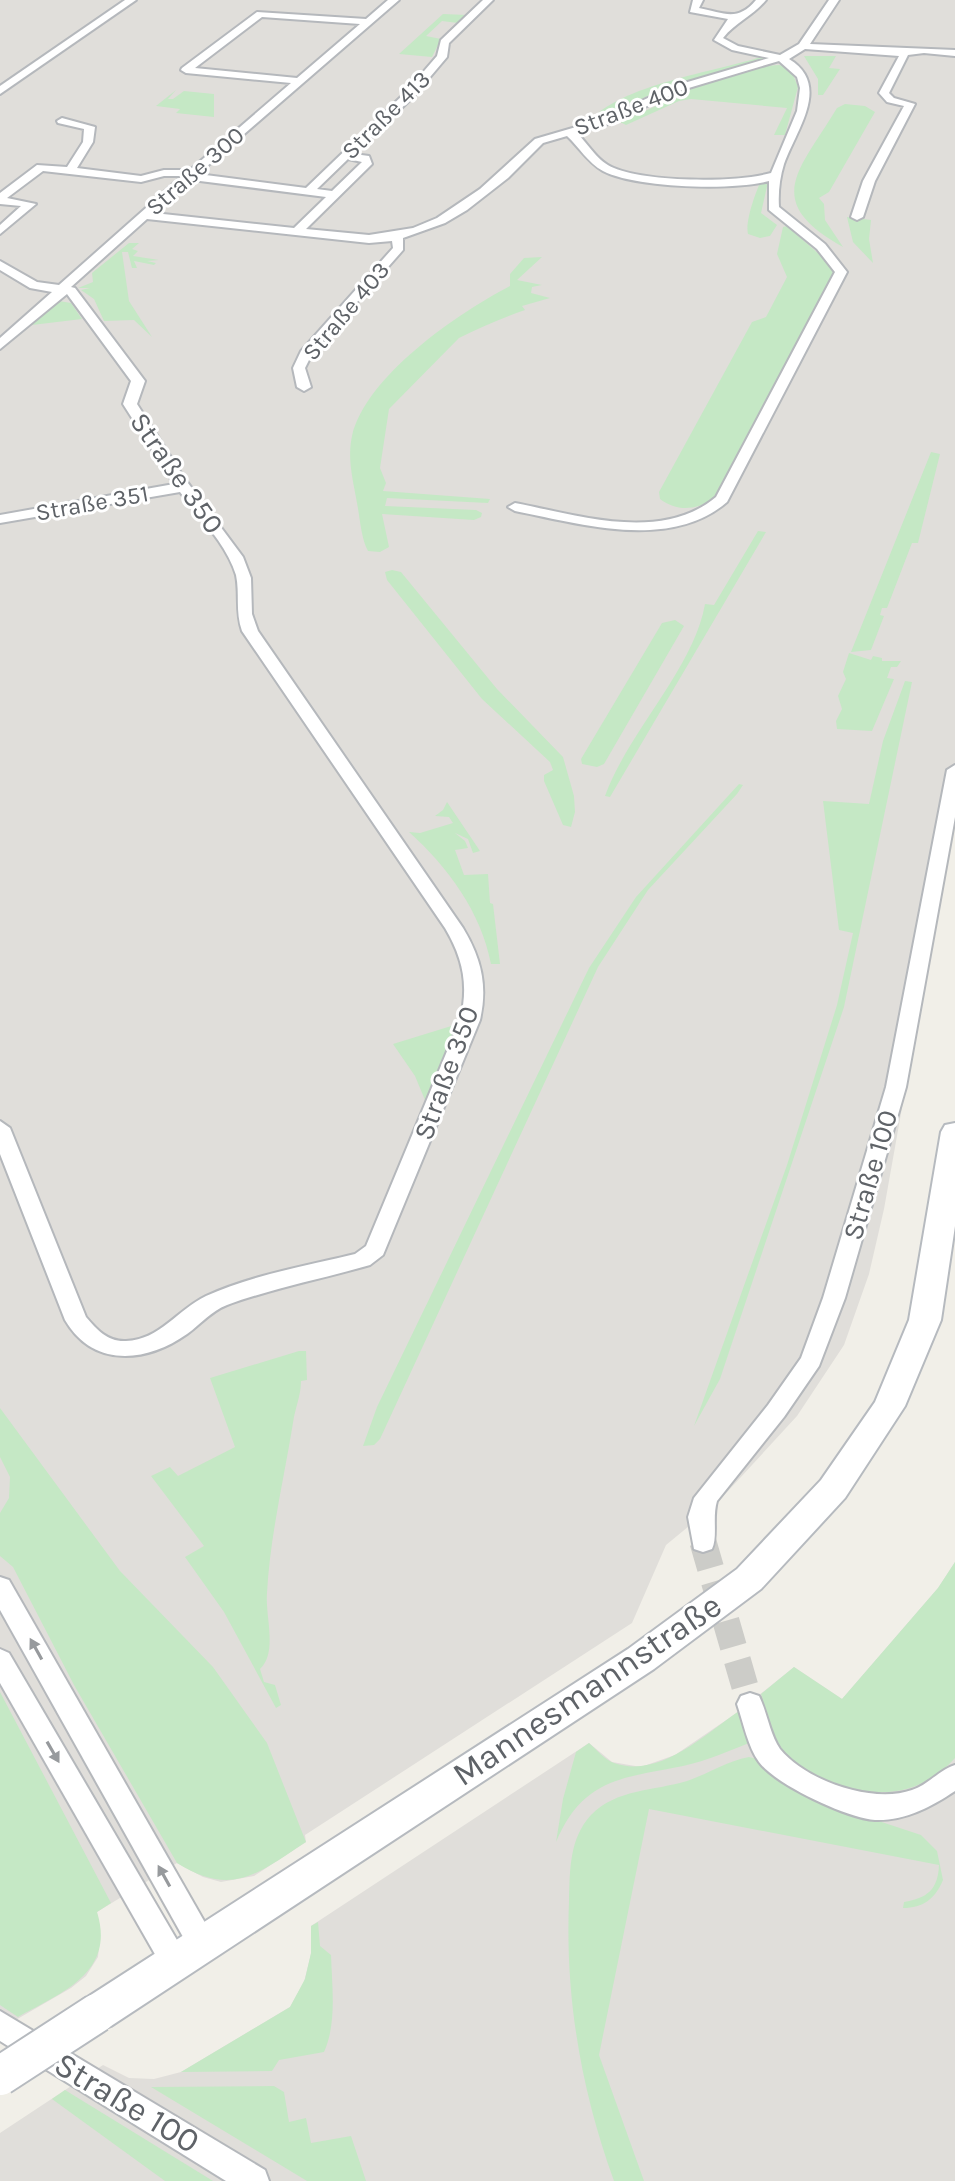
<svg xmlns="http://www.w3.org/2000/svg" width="955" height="2181" font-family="Karla,sans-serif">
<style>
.industrial{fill:#e0deda}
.green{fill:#c5e8c5}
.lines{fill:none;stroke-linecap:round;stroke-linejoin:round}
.street-tunnel{stroke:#ccccc8;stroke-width:27;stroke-dasharray:27 14;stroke-linecap:butt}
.street-casing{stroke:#b5b8bc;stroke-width:4}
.secondary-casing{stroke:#b6babf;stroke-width:4}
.street{fill:#fff;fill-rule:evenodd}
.secondary{fill:#fff;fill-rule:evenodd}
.secondary-bridge-casing{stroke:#b6babf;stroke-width:42;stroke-linecap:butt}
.secondary-bridge{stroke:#fff;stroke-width:38}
.oneway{fill:#979a9d}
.labels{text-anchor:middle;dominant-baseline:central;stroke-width:6;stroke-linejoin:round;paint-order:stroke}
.far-street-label{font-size:24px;fill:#5f6368;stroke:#fff}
.street-label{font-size:28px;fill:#5f6368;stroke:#fff}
.near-street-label{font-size:34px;fill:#5f6368;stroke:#fff}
</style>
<rect width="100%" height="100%" fill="#f1efe8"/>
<g class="industrial">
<path d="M 0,0 L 955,0 L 955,810 L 884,1209 L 869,1274 L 844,1345 L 797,1416 L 717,1503 L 666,1545 L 632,1623 L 305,1835 L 306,1842 L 254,1876 L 221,1882 L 203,1877 L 177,1863 L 97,1912 L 100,1935 L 98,1957 L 86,1976 L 71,1988 L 0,2029 Z"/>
<path d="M 955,1562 L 955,2181 L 0,2181 L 0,2133 L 103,2065 L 129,2078 L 154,2079 L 181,2072 L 290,2007 L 304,1982 L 311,1954 L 311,1926 L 589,1743 L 612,1762 L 641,1767 L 675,1755 L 738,1712 L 794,1667 L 842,1699 L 938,1588 Z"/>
</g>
<g class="green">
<path d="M 443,14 L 467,15 L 458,23 L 442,21 L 426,36 L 441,39 L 432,57 L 399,54 Z"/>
<path d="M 764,56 L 764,59 L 672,85 L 588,123 C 620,84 716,72 764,56 Z"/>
<path d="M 836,56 L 829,68 L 840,69 L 823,95 L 818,95 L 818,79 L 804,56 Z"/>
<path d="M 779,65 L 790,67 L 798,87 L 785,135 L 774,135 L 787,108 L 691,99 L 679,101 L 626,125 L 620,122 L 672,99 L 671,95 L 681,90 L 765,66 Z"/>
<path d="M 176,90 L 168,99 L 173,99 L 184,91 L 214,94 L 214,117 L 176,113 L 180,109 L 156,106 Z"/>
<path d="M 845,104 L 865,106 L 875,112 L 829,192 L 819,198 L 824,204 L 825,220 L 843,247 C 761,201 799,171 837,108 Z"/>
<path d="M 768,182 L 761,213 L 777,225 L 770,236 L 760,238 L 748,234 C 745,222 755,194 760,183 Z"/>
<path d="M 847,217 L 871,220 L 869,239 L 873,263 L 853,242 Z"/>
<path d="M 787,226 L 828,262 L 834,275 L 713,499 C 696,510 677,512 660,499 L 659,492 L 752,322 L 766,317 L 787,277 L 777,254 L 783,227 Z"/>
<path d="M 129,243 L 139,243 L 132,249 L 138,251 L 133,256 L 159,260 L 147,261 L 156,263 L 154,265 L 134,261 L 137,268 L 132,268 L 128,252 L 122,252 L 129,301 L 152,337 L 134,320 L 104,321 L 94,299 L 81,290 L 90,288 L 78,288 L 93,282 L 92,273 Z"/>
<path d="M 542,257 L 517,280 L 542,285 L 532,287 L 531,293 L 550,298 L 522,306 L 525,310 C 502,318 480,328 459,338 L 389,409 L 380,468 L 386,483 L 383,491 L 490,499 L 488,503 L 387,498 L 385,506 L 476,510 L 482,513 L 481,517 L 474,520 L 382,514 L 389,547 L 380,552 L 368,551 C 361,538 360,518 357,503 C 353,480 347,459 352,436 C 366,376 458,313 510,286 L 510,274 L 524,258 Z"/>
<path d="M 59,301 L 71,303 L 82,319 L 32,325 Z"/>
<path d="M 931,452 L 940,454 L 918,543 L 912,543 L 887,608 L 882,608 L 880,615 L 884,616 L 871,650 L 851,652 Z"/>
<path d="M 758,531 L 766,532 L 610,797 L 605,796 C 628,732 694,668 705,604 L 714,605 Z"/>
<path d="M 392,570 L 401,572 L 497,689 L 563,757 L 574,796 L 575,812 L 571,827 L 563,825 L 544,781 L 544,775 L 553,770 L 550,762 L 482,699 L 387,580 L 385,572 Z"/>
<path d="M 675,620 L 684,626 L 604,764 L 597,767 L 582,764 L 581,759 L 662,623 Z"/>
<path d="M 849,653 L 871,660 L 873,656 L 882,658 L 882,661 L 901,661 L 897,667 L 891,667 L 887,678 L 894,679 L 872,731 L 837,729 L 836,721 L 842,709 L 838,696 L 846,679 L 843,672 Z"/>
<path d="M 905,681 L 912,682 L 844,1007 L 720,1379 L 694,1426 L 787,1165 L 837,1005 L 853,933 L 839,930 L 823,801 L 869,804 L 883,741 Z"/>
<path d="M 739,784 L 743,785 L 737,794 L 648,890 L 598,967 L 380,1439 L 374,1445 L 363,1446 L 377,1407 L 589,968 L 636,897 Z"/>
<path d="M 447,802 L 480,851 L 473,853 L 468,839 L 455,833 L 465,841 L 468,848 L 455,850 L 464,875 L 488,874 L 490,903 L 493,904 L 500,964 L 491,964 C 481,912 448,867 409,832 L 420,833 L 453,823 L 449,817 L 435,816 L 443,810 Z"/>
<path d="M 461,1023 L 429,1100 L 425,1100 L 415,1076 L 393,1044 Z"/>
<path d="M 299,1351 L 306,1351 L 307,1380 L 301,1381 C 301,1396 295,1408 293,1423 C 284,1479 270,1536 267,1593 C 265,1616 278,1652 260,1669 L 264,1682 L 275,1685 L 281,1705 L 276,1708 L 224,1612 L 185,1557 L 204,1546 L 151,1476 L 170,1467 L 178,1476 L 235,1447 L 210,1378 Z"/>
<path d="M 0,1408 L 120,1571 L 213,1667 L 267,1743 L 306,1842 C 258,1873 233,1898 177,1863 L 74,1685 L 13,1567 L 0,1556 L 0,1513 L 9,1498 L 10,1477 L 0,1457 Z"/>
<path d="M 955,1562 L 955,1758 C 920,1797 877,1799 830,1782 C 814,1776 800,1769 788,1756 C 772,1740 767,1716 761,1694 L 794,1667 L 842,1699 L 938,1588 Z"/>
<path d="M 0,1692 L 111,1903 L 97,1912 C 116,1973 61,1993 18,2017 L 0,2005 Z"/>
<path d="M 740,1701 L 754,1741 C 731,1750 707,1761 683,1766 C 623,1778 583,1778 556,1842 L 563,1799 L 576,1752 L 589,1743 C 596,1749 605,1760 614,1763 C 659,1779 704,1735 739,1711 Z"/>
<path d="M 749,1757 L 757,1759 L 783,1784 L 806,1797 L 921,1835 L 937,1851 L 943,1880 C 935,1899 923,1908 903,1908 L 904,1902 C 927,1898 938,1890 939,1865 L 649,1809 L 599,2055 L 644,2181 L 614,2181 C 581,2090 565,1997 569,1901 C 570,1870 569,1839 591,1815 C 616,1789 654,1791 687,1781 C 708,1774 727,1761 749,1757 Z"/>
<path d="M 318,1922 L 320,1946 L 331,1955 C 332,1987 337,2023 324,2052 L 279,2060 L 272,2071 L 181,2072 L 290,2007 L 305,1979 L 311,1953 L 311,1926 Z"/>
<path d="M 274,2086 L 284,2092 L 289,2122 L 306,2118 L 311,2143 L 351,2136 L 366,2181 L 307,2181 L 151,2087 Z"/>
<path d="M 65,2090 L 213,2181 L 165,2181 L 52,2099 Z"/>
</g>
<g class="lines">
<path class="street-tunnel" d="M 703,1542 L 750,1704"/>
<defs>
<g id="street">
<path d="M 125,0 L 136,0 L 0,94 L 0,86 Z"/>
<path d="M 388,0 L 399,0 L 198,174 L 306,188 L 406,92 L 437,56 L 441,40 L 483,0 L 493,0 L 449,43 L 447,57 L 414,96 L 354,154 L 369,156 L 372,164 L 306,229 L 369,235 L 413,228 L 437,218 L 480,189 L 535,139 L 600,120 L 674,86 L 769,58 L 732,50 L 714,40 L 728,19 L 690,12 L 693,0 L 703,0 L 699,8 C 724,13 738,22 756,0 L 766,0 C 753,16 736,22 723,38 L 738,46 L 780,55 L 799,44 L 829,0 L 839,0 L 810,44 L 955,50 L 955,56 L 924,53 L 908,55 L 889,93 L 894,98 L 915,104 L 875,181 L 863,217 L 857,220 L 851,217 L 863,181 L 904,106 L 887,102 L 879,93 L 899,56 L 805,49 L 789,59 C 832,85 796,130 784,164 C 780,177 778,192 779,207 L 825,244 L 847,272 L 727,502 C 670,551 581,524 515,511 L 508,507 L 515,503 C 578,515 661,543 716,497 L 835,272 L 817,249 L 769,210 L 769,181 C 734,191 635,188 603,171 C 588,163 579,147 567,136 L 543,143 L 508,178 L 467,210 L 445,223 L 403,238 L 403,250 L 313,352 L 305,368 L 311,387 L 304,391 L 297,387 L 293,368 L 301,351 L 393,248 L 392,241 L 369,243 L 147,219 L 71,287 L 75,288 L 145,381 L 137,404 L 185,479 L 243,557 L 251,578 L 252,614 L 258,631 L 463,928 C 481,958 488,985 480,1020 L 383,1255 L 370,1265 C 322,1279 273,1288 227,1305 C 211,1311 201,1324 187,1334 C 146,1363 93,1368 65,1320 L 0,1154 L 0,1121 L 10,1128 L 86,1317 C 97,1330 108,1342 126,1341 C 160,1340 178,1309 206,1296 C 252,1275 306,1266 355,1254 L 366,1246 L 460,1020 C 469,986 463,958 445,928 L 242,631 C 235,611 240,594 236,575 C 227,545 199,517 180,492 L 0,523 L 0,515 L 174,484 L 123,404 L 131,381 L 67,294 L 0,349 L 0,338 L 52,292 L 30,288 L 0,270 L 0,261 L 37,282 L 59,285 L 182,176 L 164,176 L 141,182 L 43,171 L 7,198 L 36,204 L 0,234 L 0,225 L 21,206 L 0,204 L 0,193 L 37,165 L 67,167 L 83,142 L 84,129 L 58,123 L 57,121 L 62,118 L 95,127 L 93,142 L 77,168 L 141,176 L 164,170 L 190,170 L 291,83 L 186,73 L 181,70 L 182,68 L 257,12 L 366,19 ZM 262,17 L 360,24 L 297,78 L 195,68 ZM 779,61 L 797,77 L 800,88 L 797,111 L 771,173 C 735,183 648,182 614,168 C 598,162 589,145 577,133 L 608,124 L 682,90 ZM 348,159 L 362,162 L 332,191 L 317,189 ZM 192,180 L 326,197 L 294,228 L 154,213 Z"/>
<path d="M 955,765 L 955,817 L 906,1087 L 845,1298 L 819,1366 L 784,1417 L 717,1501 C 712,1518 718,1536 712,1549 L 703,1552 L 694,1549 L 688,1517 L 694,1498 L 768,1405 L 801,1358 L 823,1298 L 886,1087 L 947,770 Z"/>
<path d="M 0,1577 L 9,1580 L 212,1935 L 216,1944 L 212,1953 L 202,1957 L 192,1953 L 0,1610 Z"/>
<path d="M 0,1649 L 9,1653 L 184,1952 L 188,1961 L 184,1970 L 174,1974 L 164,1970 L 0,1683 Z"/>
<path d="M 750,1693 L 759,1696 C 767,1712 770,1735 780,1749 C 806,1781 873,1804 912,1790 C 928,1785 939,1770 955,1765 L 955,1791 C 931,1807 905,1821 875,1820 C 847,1818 776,1785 759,1762 C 748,1747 743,1722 737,1704 L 741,1696 Z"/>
<path d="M 0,2011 L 265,2170 L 269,2181 L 226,2181 L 0,2041 Z"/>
</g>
<path id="secondary" d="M 955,1123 L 955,1226 L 941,1320 L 905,1406 L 845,1498 L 761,1589 L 654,1669 L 111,2026 L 97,2032 L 83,2026 L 77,2013 L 83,2000 L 628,1649 L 737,1569 L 821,1480 L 875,1402 L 909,1320 L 941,1132 L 945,1125 Z"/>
</defs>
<use href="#street" class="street-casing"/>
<use href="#secondary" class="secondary-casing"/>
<use href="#street" class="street"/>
<use href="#secondary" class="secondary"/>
<defs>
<path id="secondary-bridge" d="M 0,2076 L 97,2013"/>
</defs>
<use href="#secondary-bridge" class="secondary-bridge-casing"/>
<use href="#secondary-bridge" class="secondary-bridge"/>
</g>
<defs><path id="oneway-solid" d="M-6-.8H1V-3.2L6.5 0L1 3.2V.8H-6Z" transform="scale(2)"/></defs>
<g class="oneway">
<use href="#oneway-solid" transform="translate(36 1649) rotate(-119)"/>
<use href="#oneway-solid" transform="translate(53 1752) rotate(60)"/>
<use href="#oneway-solid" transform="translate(164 1876) rotate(-119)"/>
</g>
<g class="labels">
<g class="far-street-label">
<text transform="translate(631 107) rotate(-21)">Straße 400</text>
<text transform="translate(386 115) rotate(-45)">Straße 413</text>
<text transform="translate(195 171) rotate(-41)">Straße 300</text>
<text transform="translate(346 311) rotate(-50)">Straße 403</text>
<text transform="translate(92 503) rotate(-10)">Straße 351</text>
</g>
<g class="street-label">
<text transform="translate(177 473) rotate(55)">Straße 350</text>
<text transform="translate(446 1073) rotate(-70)">Straße 350</text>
<text transform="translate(870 1175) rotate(-74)">Straße 100</text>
</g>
<g class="near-street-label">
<text transform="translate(587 1690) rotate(-34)">Mannesmannstraße</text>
<text transform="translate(127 2103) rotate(31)">Straße 100</text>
</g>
</g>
</svg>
